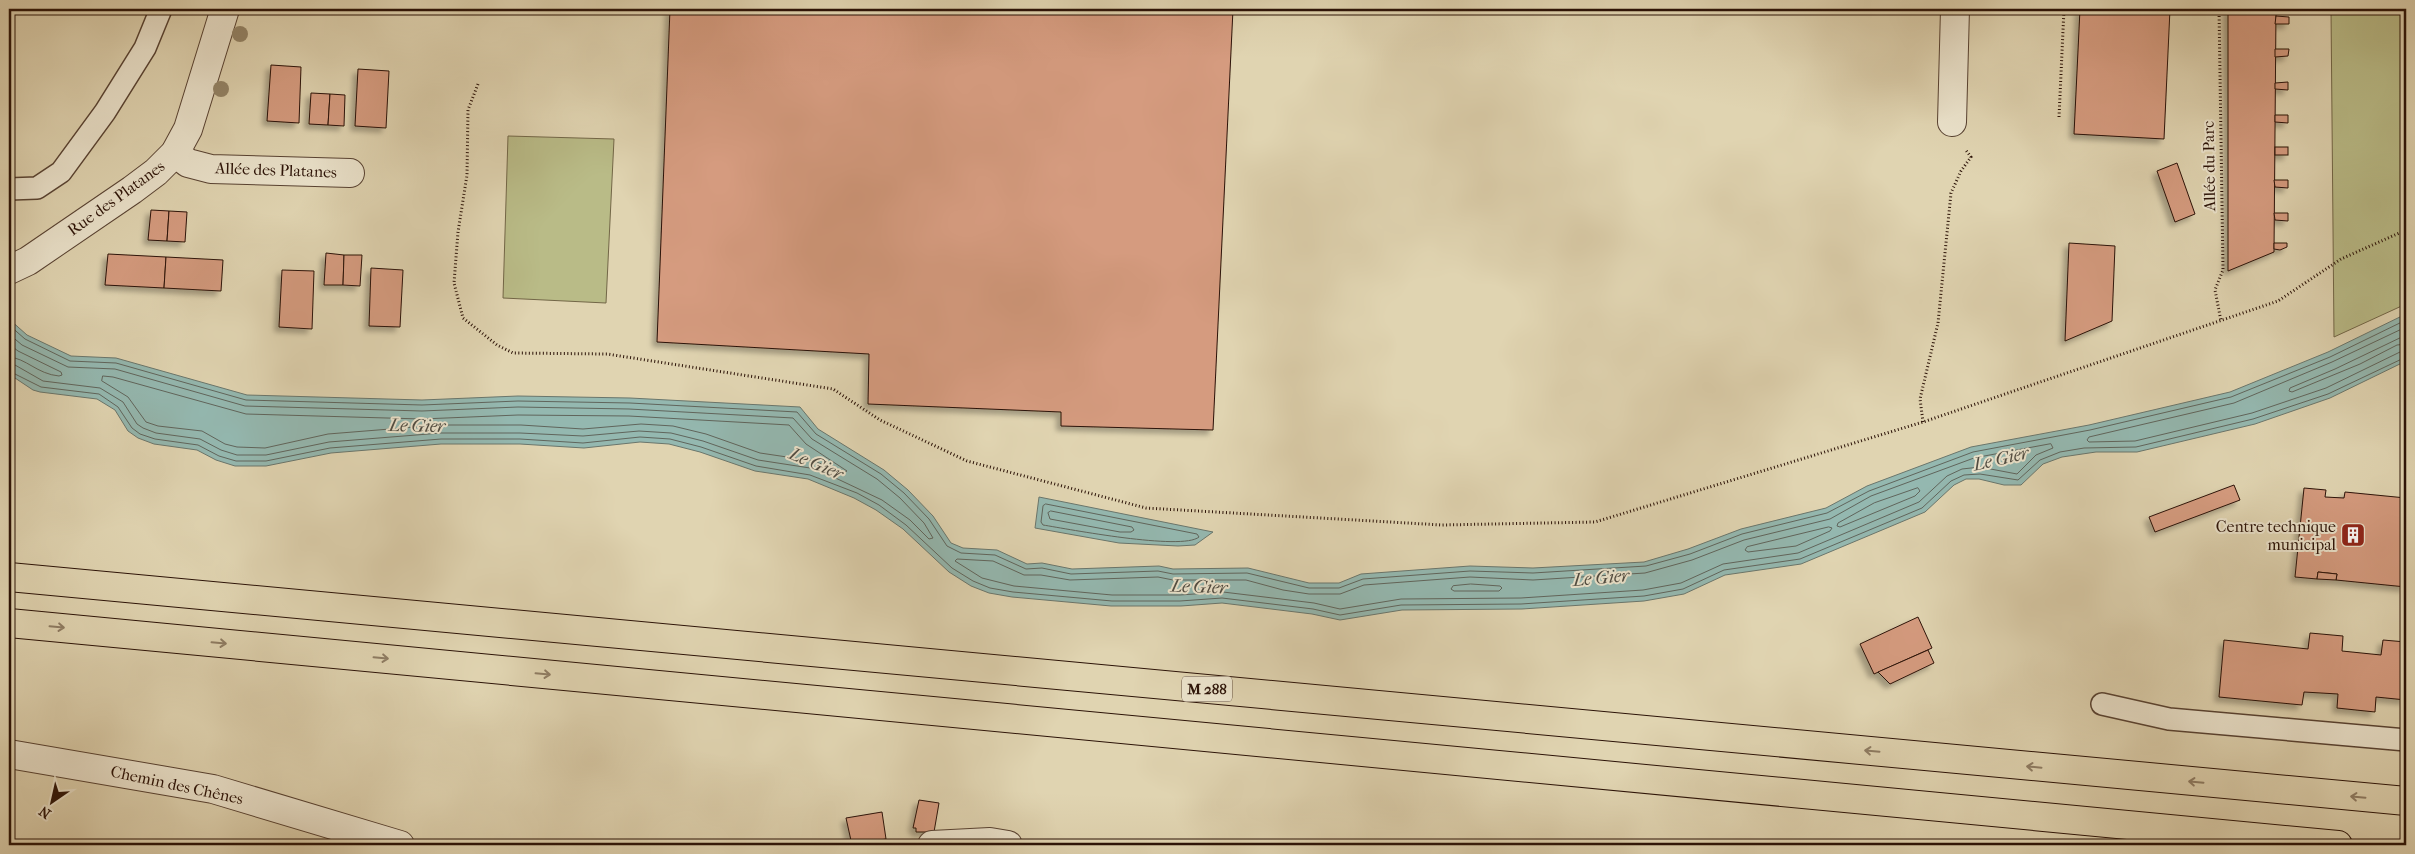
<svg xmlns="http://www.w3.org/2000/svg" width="2415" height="854" font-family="'IM FELL French Canon',serif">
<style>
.green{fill:#b9bb87;stroke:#726647}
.water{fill:#94b8b0;stroke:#6a766c}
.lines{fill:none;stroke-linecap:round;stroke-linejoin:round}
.shore{stroke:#60655c;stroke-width:1}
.building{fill:#d59b7f;stroke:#2b1207;filter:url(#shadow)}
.lane-casing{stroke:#584232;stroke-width:24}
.street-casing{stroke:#584232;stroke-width:30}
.highway-casing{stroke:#2b1207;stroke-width:30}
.path{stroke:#2b1207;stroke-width:3;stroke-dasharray:1 2.5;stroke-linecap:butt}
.lane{stroke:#ebe3cc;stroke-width:21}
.street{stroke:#ebe3cc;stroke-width:28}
.highway{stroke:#e0d4b1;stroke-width:28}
.tree{fill:#948568}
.oneway{stroke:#8f7d64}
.labels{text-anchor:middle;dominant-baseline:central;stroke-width:4;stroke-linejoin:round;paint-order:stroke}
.shield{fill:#ebe3cc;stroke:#655142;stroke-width:1}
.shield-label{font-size:15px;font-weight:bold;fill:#2b1207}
.street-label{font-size:16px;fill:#2b1207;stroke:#ebe3cc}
.poi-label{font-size:16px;fill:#2b1207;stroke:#ebe3cc;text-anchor:end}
.water-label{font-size:18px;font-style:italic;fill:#504c42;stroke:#ebe3cc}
</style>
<defs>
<filter id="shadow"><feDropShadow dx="-4.5" dy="4.5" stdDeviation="2.5" flood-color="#0004"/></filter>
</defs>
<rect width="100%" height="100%" fill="#e0d4b1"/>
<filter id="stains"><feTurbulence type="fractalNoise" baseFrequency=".004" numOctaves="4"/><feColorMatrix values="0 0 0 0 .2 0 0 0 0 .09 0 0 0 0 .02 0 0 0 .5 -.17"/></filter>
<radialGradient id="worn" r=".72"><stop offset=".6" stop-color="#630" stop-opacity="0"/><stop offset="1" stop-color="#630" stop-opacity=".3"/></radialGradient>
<g class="green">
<path d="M 2331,9 L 2406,9 L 2406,304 L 2334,337 Z"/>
<path d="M 508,136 L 614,139 L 606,303 L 503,298 Z"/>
</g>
<g class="water">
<path d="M 2406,314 L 2406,361 L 2330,398 L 2255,424 L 2137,452 L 2096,452 L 2062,457 L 2043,464 L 2021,485 L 2004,485 L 1979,479 L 1966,479 L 1954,485 L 1925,512 L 1801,564 L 1725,575 L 1684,594 L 1644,601 L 1522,609 L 1402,610 L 1340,620 L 1312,614 L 1222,603 L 1181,606 L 1111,606 L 1012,597 L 989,593 L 971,586 L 949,572 L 903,529 L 876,510 L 854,498 L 808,479 L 755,471 L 700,452 L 669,444 L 640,442 L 584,448 L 520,444 L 441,444 L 331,453 L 266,466 L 235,466 L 216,460 L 197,450 L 154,444 L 138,438 L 128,431 L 115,410 L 97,399 L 40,392 L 33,390 L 9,374 L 9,319 L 27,335 L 71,356 L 116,358 L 247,395 L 422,400 L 518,396 L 630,398 L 800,407 L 818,429 L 884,470 L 908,490 L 933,516 L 951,543 L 963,548 L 997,550 L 1027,564 L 1042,563 L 1072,569 L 1159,566 L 1173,569 L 1248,568 L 1309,583 L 1339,583 L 1361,574 L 1470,566 L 1533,568 L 1644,562 L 1688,549 L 1741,529 L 1826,508 L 1867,486 L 1971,447 L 2089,425 L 2230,392 L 2328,352 Z"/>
<path d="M 1039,497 L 1213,532 L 1195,545 L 1178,546 L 1119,543 L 1035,528 Z"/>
</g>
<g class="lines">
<g class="shore">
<path d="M 9,325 L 25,339 L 70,361 L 116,363 L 246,400 L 422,405 L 518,401 L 630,403 L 797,412 L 816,434 L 881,474 L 904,493 L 929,519 L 947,546 L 961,553 L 995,555 L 1026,569 L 1042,568 L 1071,574 L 1158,571 L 1173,574 L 1247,573 L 1309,588 L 1339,588 L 1363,579 L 1470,571 L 1533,573 L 1646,566 L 1690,554 L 1742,534 L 1827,513 L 1869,491 L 1973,452 L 2090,430 L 2231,397 L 2330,357 L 2406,320"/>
<path d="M 2406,327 L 2332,362 L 2234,403 L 2089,437 L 2087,440 L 2089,442 L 2135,441 L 2252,413 L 2326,388 L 2400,352 L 2406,351"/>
<path d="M 9,334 L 22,345 L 68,367 L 115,369 L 245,406 L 422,411 L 518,407 L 629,409 L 793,418 L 812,439 L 877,479 L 900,498 L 924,523 L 933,538 L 929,539 L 910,520 L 882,500 L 825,473 L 810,468 L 758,460 L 703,441 L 671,433 L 639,431 L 583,436 L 520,433 L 441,433 L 329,442 L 266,455 L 237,455 L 221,450 L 200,439 L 156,433 L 143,428 L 137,424 L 123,402 L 100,388 L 43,381 L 15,365 L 9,364"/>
<path d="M 2406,335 L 2335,369 L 2290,388 L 2289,391 L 2292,392 L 2360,364 L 2397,345 L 2406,344"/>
<path d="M 9,344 L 18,351 L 61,372 L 62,375 L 59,376 C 37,374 26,358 9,357"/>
<path d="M 9,371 L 41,387 L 99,394 L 118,407 L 132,428 L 140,434 L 155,439 L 198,445 L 219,456 L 236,461 L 266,461 L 330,448 L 441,439 L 520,439 L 583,443 L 640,437 L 670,439 L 701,447 L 756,466 L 810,475 L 857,493 L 879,505 L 906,525 L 952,568 L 973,581 L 990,588 L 1013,592 L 1112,601 L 1180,601 L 1222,598 L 1313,609 L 1340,615 L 1401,605 L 1521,604 L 1644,596 L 1683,589 L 1724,570 L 1800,559 L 1922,508 L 1951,481 L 1964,475 L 1980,474 L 2018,480 L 2040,460 L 2060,452 L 2084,448 L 2136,447 L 2253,419 L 2328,394 L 2406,357"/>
<path d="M 103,376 L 113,377 L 246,414 L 422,419 L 518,415 L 629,416 L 789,425 L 806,444 L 847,471 L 844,473 L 814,461 L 760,453 L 706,434 L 673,426 L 641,424 L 583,429 L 521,425 L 440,425 L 328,434 L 265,448 L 237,447 L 225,444 L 202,431 L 158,426 L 146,422 L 128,397 L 102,381 Z"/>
<path d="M 2051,444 L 2053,448 L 2036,455 L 2017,474 L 1980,467 L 1962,469 L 1947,476 L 1919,502 L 1798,553 L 1723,564 L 1681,583 L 1643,590 L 1521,598 L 1401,599 L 1340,609 L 1314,603 L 1223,592 L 1180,595 L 1112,595 L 1014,586 L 982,578 L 955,561 L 957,559 L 993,561 L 1024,575 L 1041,575 L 1070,580 L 1158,577 L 1173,580 L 1246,580 L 1283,590 L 1309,594 L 1340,594 L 1364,585 L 1470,577 L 1533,580 L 1645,573 L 1692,560 L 1744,540 L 1830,519 L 1871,496 L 1974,458 Z"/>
<path d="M 1918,488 L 1920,491 L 1915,496 L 1840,527 L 1837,526 L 1838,523 L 1874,503 Z"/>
<path d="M 1046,504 L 1197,534 L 1199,537 C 1182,551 1068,529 1043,525 L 1041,522 L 1043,506 Z"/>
<path d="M 1051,511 L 1132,527 L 1134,530 L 1131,532 L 1120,532 L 1050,519 L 1048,513 Z"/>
<path d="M 1829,527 L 1832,528 L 1830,531 L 1796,546 L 1748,552 L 1745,550 L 1747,547 Z"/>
<path d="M 1471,584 L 1500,586 L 1502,588 L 1499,591 L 1454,591 L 1451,589 L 1453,586 Z"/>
</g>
</g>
<g class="building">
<path d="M 670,9 L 1233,9 L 1213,430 L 1061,426 L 1061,412 L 868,404 L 869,354 L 657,342 Z"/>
<path d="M 2080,9 L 2170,9 L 2164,139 L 2074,134 Z"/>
<path d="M 2228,9 L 2276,9 L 2274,252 L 2228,271 Z"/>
<path d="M 2276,16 L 2289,17 L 2289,24 L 2275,24 Z"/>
<path d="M 2275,49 L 2289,49 L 2288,56 L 2275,57 Z"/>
<path d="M 271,65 L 301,67 L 299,123 L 267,121 Z"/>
<path d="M 358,69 L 389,71 L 386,128 L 355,126 Z"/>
<path d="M 2288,82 L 2288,90 L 2275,89 L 2275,83 Z"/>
<path d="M 311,93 L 330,94 L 328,125 L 309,124 Z"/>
<path d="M 330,94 L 345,95 L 344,126 L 328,125 Z"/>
<path d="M 2275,115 L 2288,115 L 2288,123 L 2275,122 Z"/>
<rect x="2275" y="147" width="13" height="8"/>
<path d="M 2177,163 L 2195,214 L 2175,222 L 2157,171 Z"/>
<path d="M 2274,180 L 2288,180 L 2288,188 L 2275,187 Z"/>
<path d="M 151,210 L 169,211 L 167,241 L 148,240 Z"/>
<path d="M 169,211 L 187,212 L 185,242 L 167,241 Z"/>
<path d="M 2274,213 L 2288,213 L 2288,221 L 2275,220 Z"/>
<path d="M 2069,243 L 2115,246 L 2112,321 L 2065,341 Z"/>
<path d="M 2274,243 L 2287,243 L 2287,247 L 2280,250 L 2274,249 Z"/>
<path d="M 326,253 L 344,255 L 343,285 L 324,285 Z"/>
<path d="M 108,254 L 166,257 L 164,288 L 105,285 Z"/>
<path d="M 344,255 L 362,255 L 360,286 L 343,285 Z"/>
<path d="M 166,257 L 223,260 L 221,291 L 164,288 Z"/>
<path d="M 371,268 L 403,270 L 400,327 L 369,326 Z"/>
<path d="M 282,270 L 314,271 L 312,329 L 279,327 Z"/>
<path d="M 2234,485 L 2240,500 L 2155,532 L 2149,517 Z"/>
<path d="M 2304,488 L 2326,490 L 2325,497 L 2344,498 L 2345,492 L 2406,498 L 2406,587 L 2336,580 L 2337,574 L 2318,572 L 2317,579 L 2295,577 Z"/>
<path d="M 2318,572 L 2337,574 L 2336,580 L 2317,579 Z"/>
<path d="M 1918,617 L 1932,648 L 1874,674 L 1860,644 Z"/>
<path d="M 2310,633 L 2343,636 L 2342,651 L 2381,655 L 2383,640 L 2406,642 L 2406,700 L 2376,697 L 2375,712 L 2337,708 L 2338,694 L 2304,692 L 2302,705 L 2219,697 L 2224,640 L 2308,649 Z"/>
<path d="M 1928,650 L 1934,663 L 1890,684 L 1878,672 Z"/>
<path d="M 919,800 L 939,803 L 934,832 L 916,832 L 916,828 L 913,828 Z"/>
<path d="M 882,812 L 886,839 L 852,845 L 846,818 Z"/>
</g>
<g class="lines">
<defs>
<g id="lane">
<path d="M 9,189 L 37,188 L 61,172 L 105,112 L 145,48 L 161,9"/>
<path d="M 2102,704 L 2169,719 L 2406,740"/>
</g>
<g id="street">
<path d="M 1952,122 L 1955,9"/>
<path d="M 175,153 L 188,163 L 211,169 L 350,173"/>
<path d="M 9,270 L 28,261 L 132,190 L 156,172 L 175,153 L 188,129 L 225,9"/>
<path d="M 9,754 L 213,789 L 400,845"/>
<path d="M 932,845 L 990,842 L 1008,845"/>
</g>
<g id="highway">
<path d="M 9,577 L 2406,801"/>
<path d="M 9,623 L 2338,845"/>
</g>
</defs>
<use href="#lane" class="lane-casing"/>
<use href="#street" class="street-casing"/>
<use href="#highway" class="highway-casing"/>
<g class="path">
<path d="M 2219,9 L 2223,270 L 2215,290 L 2221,321"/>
<path d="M 478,84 L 468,110 L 467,175 L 458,232 L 454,283 L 463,318 L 497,345 L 513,353 L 607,354 L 833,389 L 880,420 L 967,461 L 1146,508 L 1442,525 L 1595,522 L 1923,422 L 2278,301 L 2341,259 L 2406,230"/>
<path d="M 2059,117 L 2064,9"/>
<path d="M 1923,422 L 1920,399 L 1938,323 L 1951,193 L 1961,171 L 1971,157 L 1965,149"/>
</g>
<use href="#lane" class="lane"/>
<use href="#street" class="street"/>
<use href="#highway" class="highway"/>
</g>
<g class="tree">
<circle cx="240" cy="34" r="8"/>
<circle cx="221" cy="89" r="8"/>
</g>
<defs><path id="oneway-shaft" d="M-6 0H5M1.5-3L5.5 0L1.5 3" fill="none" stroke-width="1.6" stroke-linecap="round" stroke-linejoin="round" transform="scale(1.25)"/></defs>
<g class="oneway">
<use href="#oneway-shaft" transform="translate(57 627) rotate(5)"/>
<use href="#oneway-shaft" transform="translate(219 643) rotate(5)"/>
<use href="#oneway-shaft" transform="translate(381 658) rotate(5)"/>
<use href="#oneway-shaft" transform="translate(543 674) rotate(5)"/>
<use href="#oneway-shaft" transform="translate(1872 751) rotate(-175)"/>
<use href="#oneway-shaft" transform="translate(2034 767) rotate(-175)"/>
<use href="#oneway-shaft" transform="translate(2196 782) rotate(-175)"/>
<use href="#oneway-shaft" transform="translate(2358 797) rotate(-175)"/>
</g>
<defs>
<symbol id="building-square" viewBox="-11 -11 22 22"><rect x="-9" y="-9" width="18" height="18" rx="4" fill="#8f2418" stroke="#ebe3cc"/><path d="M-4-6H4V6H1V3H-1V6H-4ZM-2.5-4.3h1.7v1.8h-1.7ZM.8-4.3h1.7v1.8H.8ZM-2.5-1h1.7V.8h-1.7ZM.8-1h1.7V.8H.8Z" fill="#fff"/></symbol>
</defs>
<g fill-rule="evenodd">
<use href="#building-square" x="2339" y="521" width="28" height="28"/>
</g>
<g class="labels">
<rect class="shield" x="1182" y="676.5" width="50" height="25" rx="4"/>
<g class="shield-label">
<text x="1207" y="689">M 288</text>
</g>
<g class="street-label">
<text transform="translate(2209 166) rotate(-91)">Allée du Parc</text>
<text transform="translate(276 170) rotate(2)">Allée des Platanes</text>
<text transform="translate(116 198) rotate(-36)">Rue des Platanes</text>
<text transform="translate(177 785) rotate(12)">Chemin des Chênes</text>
</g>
<g class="poi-label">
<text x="2336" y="526">Centre technique<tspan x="2336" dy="18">municipal</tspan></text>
</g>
<g class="water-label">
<text transform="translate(417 426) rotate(1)">Le Gier</text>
<text transform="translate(2001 459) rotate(-13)">Le Gier</text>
<text transform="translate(816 464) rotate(23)">Le Gier</text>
<text transform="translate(1601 578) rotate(-5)">Le Gier</text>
<text transform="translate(1199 587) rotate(2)">Le Gier</text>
</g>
</g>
<rect width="2415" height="854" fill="none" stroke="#e0d4b1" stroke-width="30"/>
<rect x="10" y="10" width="2395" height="834" fill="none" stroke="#2b1207" stroke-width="2.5"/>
<rect x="15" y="15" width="2385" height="824" fill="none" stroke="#2b1207"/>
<g transform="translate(52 802) rotate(214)" stroke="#ebe3cc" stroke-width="4" paint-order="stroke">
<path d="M0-4L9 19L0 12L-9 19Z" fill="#2b1207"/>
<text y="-8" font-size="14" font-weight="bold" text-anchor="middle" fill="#2b1207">N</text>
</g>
<rect width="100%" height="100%" filter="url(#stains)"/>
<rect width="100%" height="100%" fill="url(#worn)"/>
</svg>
